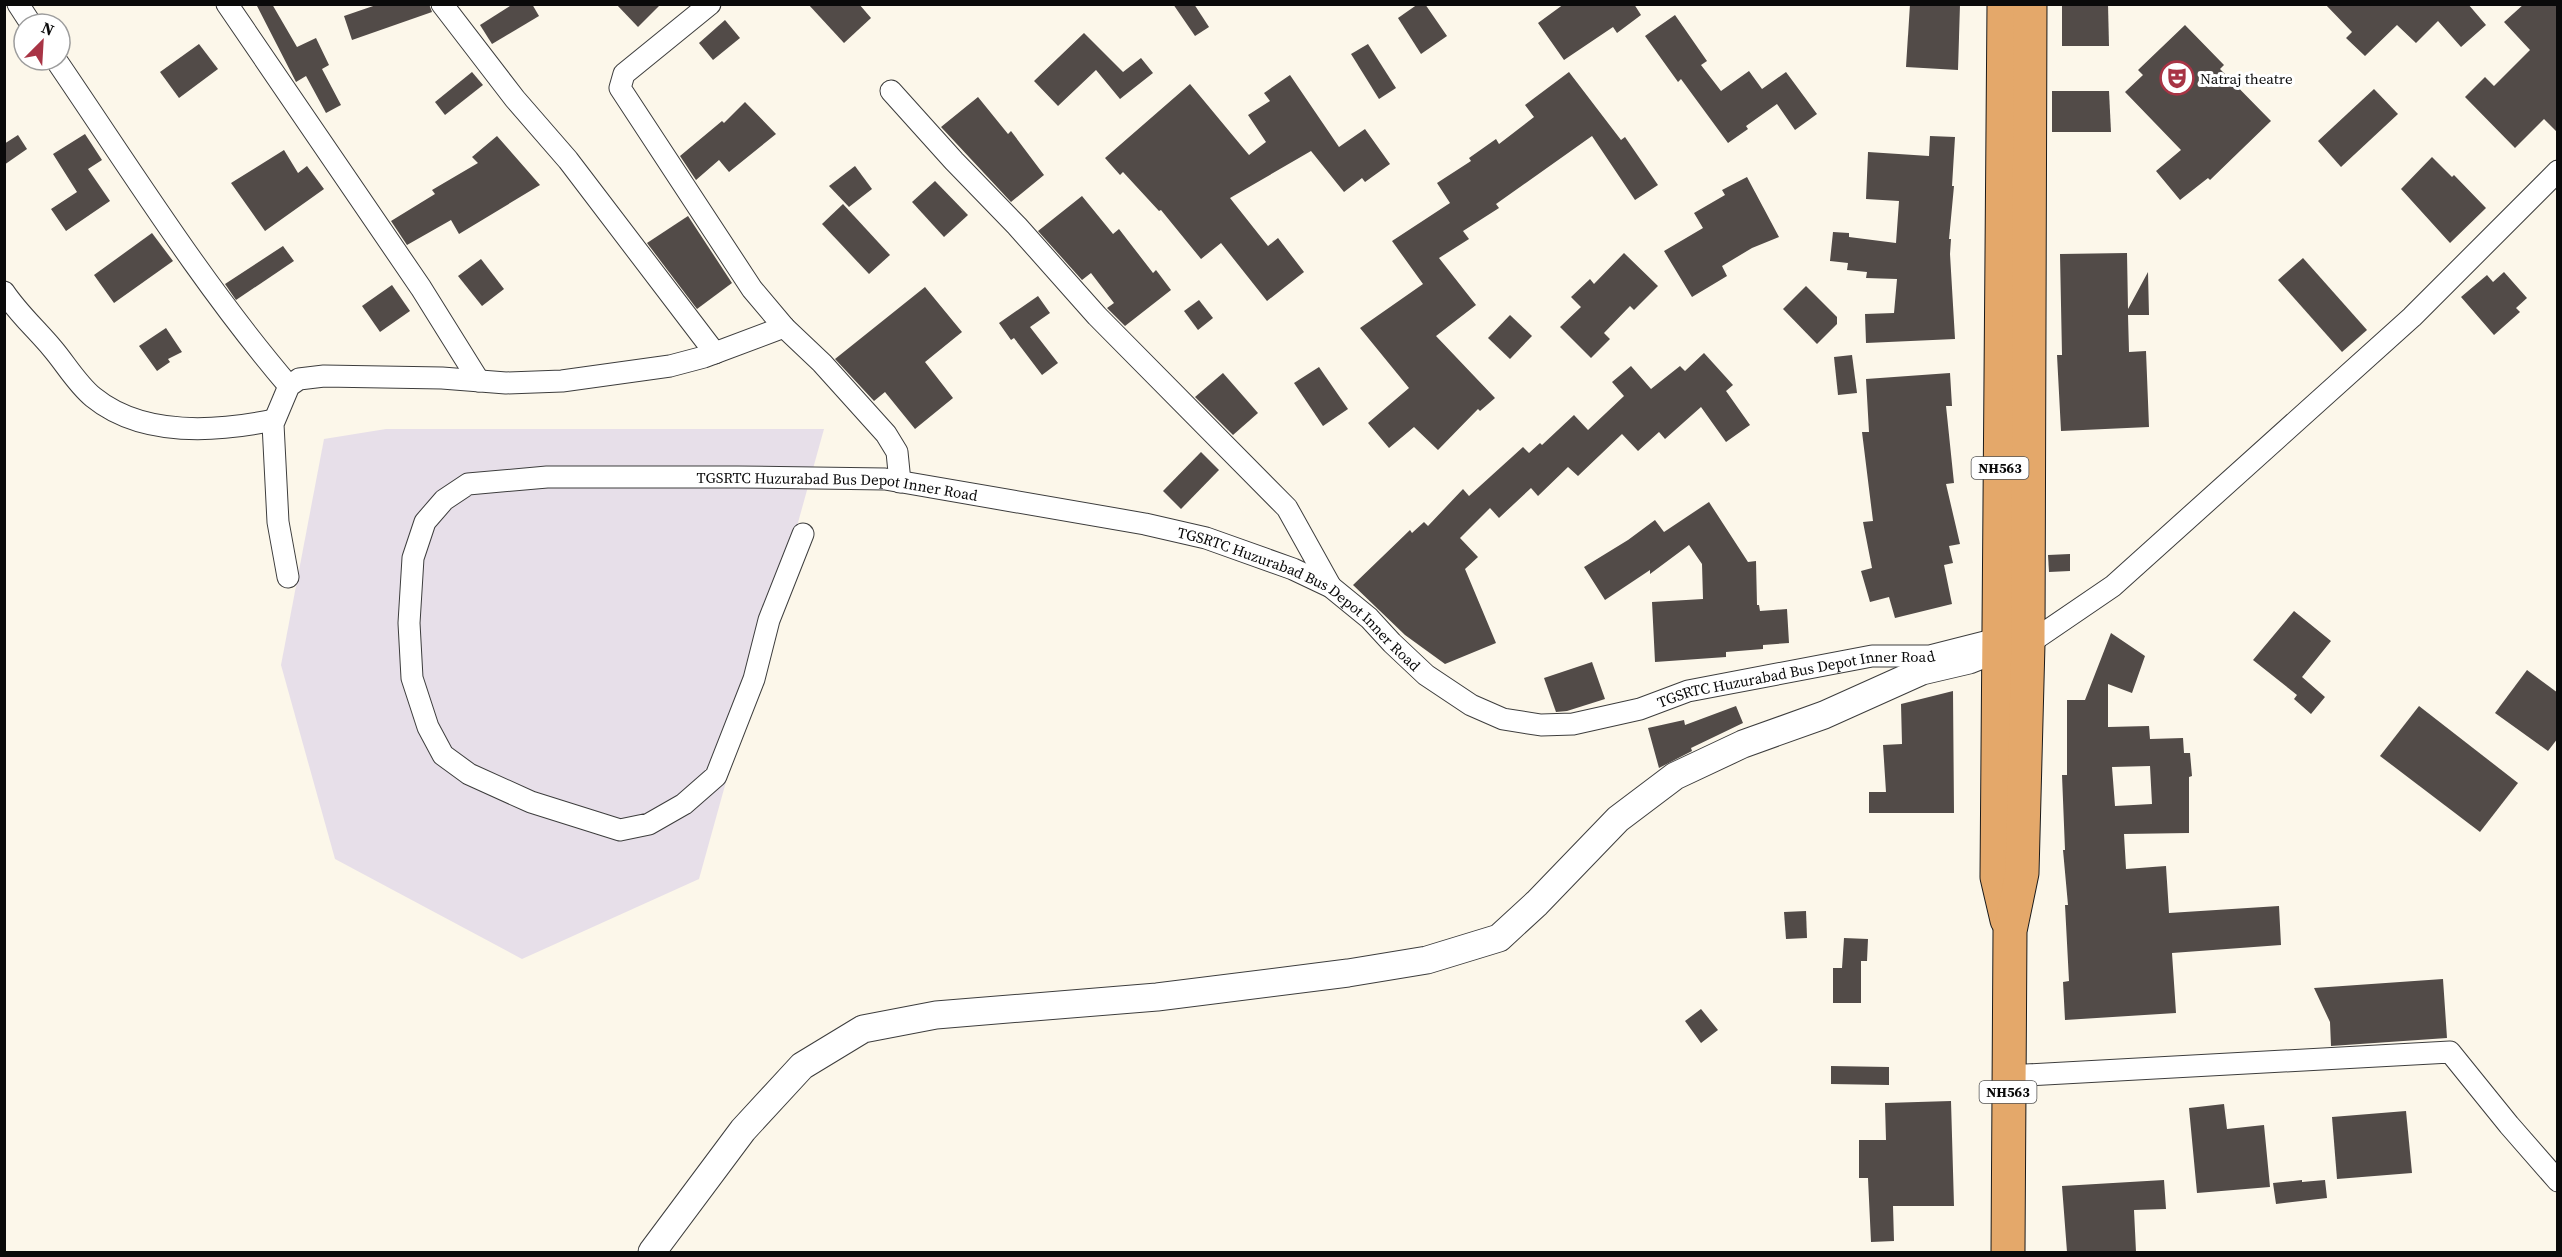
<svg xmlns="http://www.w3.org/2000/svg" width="2562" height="1257" font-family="'Source Serif 4',serif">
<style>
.industrial{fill:#e7dfe9}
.building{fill:#524b48;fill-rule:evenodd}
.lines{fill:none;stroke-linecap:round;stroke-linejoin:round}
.minor-casing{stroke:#3d3d3d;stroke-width:23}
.tertiary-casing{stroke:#3d3d3d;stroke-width:29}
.trunk-casing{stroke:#1b1b1b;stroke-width:35}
.minor{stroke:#fff;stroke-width:21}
.tertiary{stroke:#fff;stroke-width:27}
.trunk{stroke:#e4a86a;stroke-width:33}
.labels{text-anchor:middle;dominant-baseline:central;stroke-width:6;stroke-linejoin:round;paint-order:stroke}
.shield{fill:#fff;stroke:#545454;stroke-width:1.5}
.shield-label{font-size:14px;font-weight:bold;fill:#0a0a0a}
.poi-label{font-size:15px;fill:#0a0a0a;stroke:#fff;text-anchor:start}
.street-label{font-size:15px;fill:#0a0a0a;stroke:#fff}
</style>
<rect width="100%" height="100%" fill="#fcf7ea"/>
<path class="industrial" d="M 386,429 L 824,429 L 699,879 L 522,959 L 335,859 L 281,665 L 324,439 Z"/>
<g class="building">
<path d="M 256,4 L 272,4 L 297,47 L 316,38 L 329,65 L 322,69 L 341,105 L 326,113 L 306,76 L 296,82 Z"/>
<path d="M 379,4 L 429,4 L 432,12 L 352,40 L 344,16 Z"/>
<path d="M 513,4 L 532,4 L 539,16 L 492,44 L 480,25 Z"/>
<path d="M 616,4 L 661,4 L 638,27 Z"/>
<path d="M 808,4 L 859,4 L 871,18 L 844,43 Z"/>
<path d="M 1173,4 L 1194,4 L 1209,27 L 1195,36 Z"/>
<path d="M 1418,4 L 1425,4 L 1447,36 L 1421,54 L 1398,18 Z"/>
<path d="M 1564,4 L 1634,4 L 1641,15 L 1617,33 L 1613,27 L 1564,60 L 1538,23 Z"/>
<path d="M 1910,4 L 1960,4 L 1958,70 L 1906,67 Z"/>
<path d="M 2062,4 L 2108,4 L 2109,46 L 2062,46 Z"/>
<path d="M 2325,4 L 2468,4 L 2486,25 L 2461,47 L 2438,21 L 2416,43 L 2397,25 L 2365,56 L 2346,38 L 2352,32 Z"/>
<path d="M 2524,4 L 2558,4 L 2558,133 L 2544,119 L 2515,148 L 2465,97 L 2485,77 L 2494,86 L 2530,50 L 2504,22 Z"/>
<path d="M 1675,15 L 1707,61 L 1701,65 L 1721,91 L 1749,71 L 1762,89 L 1786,72 L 1817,114 L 1795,130 L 1777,104 L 1746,126 L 1748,129 L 1728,143 L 1681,79 L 1678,82 L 1645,36 Z"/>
<path d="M 725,20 L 740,38 L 713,60 L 699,43 Z"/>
<path d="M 2185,25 L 2224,65 L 2220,69 L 2271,121 L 2210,180 L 2208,178 L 2180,200 L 2156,171 L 2181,150 L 2125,92 L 2143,75 L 2138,70 Z"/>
<path d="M 1084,33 L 1123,72 L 1141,58 L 1153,73 L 1120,99 L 1096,70 L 1058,106 L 1034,81 Z"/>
<path d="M 199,44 L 218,69 L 179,98 L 160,72 Z"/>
<path d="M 1368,44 L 1396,88 L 1379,99 L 1351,54 Z"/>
<path d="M 472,72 L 483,85 L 445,115 L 435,102 Z"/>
<path d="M 1569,72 L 1621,140 L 1625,137 L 1658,185 L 1635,200 L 1592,136 L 1496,204 L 1499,208 L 1463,231 L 1469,239 L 1439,258 L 1476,305 L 1436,336 L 1495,398 L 1480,411 L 1478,409 L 1438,450 L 1414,427 L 1389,448 L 1368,423 L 1409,388 L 1360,328 L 1423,284 L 1392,241 L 1450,203 L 1437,183 L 1471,161 L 1469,158 L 1496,139 L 1499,144 L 1534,117 L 1525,105 Z"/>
<path d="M 1290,75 L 1339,147 L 1365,129 L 1390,164 L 1365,182 L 1362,178 L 1344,192 L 1311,151 L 1230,198 L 1268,246 L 1278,238 L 1304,272 L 1267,301 L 1221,243 L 1201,259 L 1161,210 L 1159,211 L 1123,172 L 1120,175 L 1105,158 L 1190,84 L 1249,155 L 1266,142 L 1248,115 L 1270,101 L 1264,93 Z"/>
<path d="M 2374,89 L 2398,114 L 2341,167 L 2318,141 Z"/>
<path d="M 2052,91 L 2109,91 L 2111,132 L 2052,132 Z"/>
<path d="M 978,97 L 1008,134 L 1011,131 L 1044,175 L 1011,202 L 941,127 Z"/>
<path d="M 745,102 L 776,134 L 729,172 L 719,160 L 696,180 L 680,156 L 722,121 L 724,123 Z"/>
<path d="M 85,134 L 102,160 L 88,169 L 110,201 L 66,231 L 51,209 L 77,192 L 53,154 Z"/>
<path d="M 18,135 L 27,149 L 4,165 L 4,144 Z"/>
<path d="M 497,136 L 540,185 L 459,234 L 451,220 L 407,245 L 391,221 L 435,194 L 432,190 L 478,163 L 472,157 Z"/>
<path d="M 1930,136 L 1955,137 L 1952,186 L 1954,186 L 1949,239 L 1951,239 L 1950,254 L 1955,339 L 1866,343 L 1865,314 L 1894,313 L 1897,279 L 1866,278 L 1867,272 L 1847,270 L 1848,263 L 1830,261 L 1833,232 L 1849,233 L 1849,237 L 1896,243 L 1899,201 L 1866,199 L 1868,152 L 1929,156 Z"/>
<path d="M 284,150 L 298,173 L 307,166 L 324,189 L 265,231 L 231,183 Z"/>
<path d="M 2432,157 L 2452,177 L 2454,175 L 2486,208 L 2450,243 L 2401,189 Z"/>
<path d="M 855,166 L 872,189 L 849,207 L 829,186 Z"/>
<path d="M 1747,177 L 1779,237 L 1752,248 L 1722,266 L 1727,276 L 1692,297 L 1664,251 L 1703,228 L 1694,213 L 1725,195 L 1722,190 Z"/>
<path d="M 935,181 L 968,215 L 944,237 L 912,202 Z"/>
<path d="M 1082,196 L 1113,234 L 1119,229 L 1153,273 L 1156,270 L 1171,290 L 1125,326 L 1107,308 L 1114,303 L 1091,273 L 1082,280 L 1038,231 Z"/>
<path d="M 843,204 L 890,255 L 869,274 L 822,224 Z"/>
<path d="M 688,216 L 732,283 L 697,309 L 647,243 Z"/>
<path d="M 152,233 L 173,261 L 114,303 L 94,275 Z"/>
<path d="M 283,246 L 294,261 L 236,300 L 225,284 Z"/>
<path d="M 1624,253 L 1658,286 L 1634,310 L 1630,306 L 1604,333 L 1610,339 L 1591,358 L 1560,327 L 1581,307 L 1571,297 L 1590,279 L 1594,284 Z"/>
<path d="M 2127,253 L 2128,309 L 2148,272 L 2149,315 L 2128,315 L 2129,352 L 2146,351 L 2149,427 L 2061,431 L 2057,355 L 2062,355 L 2060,254 Z"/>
<path d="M 2303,258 L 2367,330 L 2342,352 L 2278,280 Z"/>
<path d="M 481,259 L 504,289 L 482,306 L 458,276 Z"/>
<path d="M 2504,272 L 2527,298 L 2516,308 L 2520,312 L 2494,335 L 2461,297 L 2487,275 L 2493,282 Z"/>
<path d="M 392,285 L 410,311 L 380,332 L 362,306 Z"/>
<path d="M 1806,286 L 1837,317 L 1837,324 L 1817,344 L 1783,309 Z"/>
<path d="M 925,287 L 962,332 L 925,362 L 953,398 L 915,429 L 885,392 L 874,401 L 835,359 Z"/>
<path d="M 1038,296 L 1050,313 L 1030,327 L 1058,363 L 1042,375 L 1014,338 L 1011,340 L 999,323 Z"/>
<path d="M 1199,300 L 1213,318 L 1198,330 L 1184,311 Z"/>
<path d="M 1510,315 L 1532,336 L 1510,359 L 1488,338 Z"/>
<path d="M 166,328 L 182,352 L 168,359 L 170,362 L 157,371 L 139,346 Z"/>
<path d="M 1704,353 L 1733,385 L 1726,391 L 1750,425 L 1726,442 L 1701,407 L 1665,439 L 1659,432 L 1638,451 L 1622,434 L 1578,476 L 1568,467 L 1538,496 L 1531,488 L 1499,518 L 1490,508 L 1460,538 L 1478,557 L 1465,569 L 1496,643 L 1445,664 L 1405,635 L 1353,585 L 1410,530 L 1412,533 L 1424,522 L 1428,526 L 1463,489 L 1469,496 L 1523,447 L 1529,453 L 1540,443 L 1542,445 L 1574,415 L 1588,430 L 1624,396 L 1612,382 L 1631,366 L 1651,389 L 1680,366 L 1685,371 Z"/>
<path d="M 1852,355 L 1857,393 L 1838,395 L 1834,357 Z"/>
<path d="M 1319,367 L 1348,409 L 1323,426 L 1294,383 Z"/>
<path d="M 1223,373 L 1258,413 L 1233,435 L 1195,397 Z"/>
<path d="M 1950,373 L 1952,406 L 1946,406 L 1954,483 L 1946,484 L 1960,544 L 1949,546 L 1953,563 L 1944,565 L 1952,604 L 1895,618 L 1889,597 L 1870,602 L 1861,571 L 1872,568 L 1863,522 L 1873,521 L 1862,432 L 1869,432 L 1866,379 Z"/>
<path d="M 1201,452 L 1219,470 L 1181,509 L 1163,491 Z"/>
<path d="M 1709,502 L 1748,562 L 1756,561 L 1757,605 L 1759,605 L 1760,611 L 1787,609 L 1789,643 L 1763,645 L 1763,649 L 1726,652 L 1726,657 L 1655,662 L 1652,602 L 1703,599 L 1702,564 L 1689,545 L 1650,574 L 1650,570 L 1605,600 L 1584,567 L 1628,540 L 1655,520 L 1664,532 Z"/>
<path d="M 2070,554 L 2070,571 L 2049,572 L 2048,555 Z"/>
<path d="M 2294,611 L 2331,641 L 2302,677 L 2325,697 L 2311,714 L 2294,699 L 2297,695 L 2253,660 Z"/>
<path d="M 2111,633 L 2145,656 L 2132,693 L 2108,684 L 2108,727 L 2149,726 L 2150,739 L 2183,738 L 2184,753 L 2190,753 L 2192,776 L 2189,777 L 2189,833 L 2124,834 L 2126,869 L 2166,866 L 2169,913 L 2279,906 L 2281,945 L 2172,953 L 2176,1013 L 2065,1020 L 2063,982 L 2069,981 L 2065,905 L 2068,905 L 2063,850 L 2065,850 L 2062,775 L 2067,775 L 2067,700 L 2085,700 ZM 2150,766 L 2152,804 L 2115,806 L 2112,767 Z"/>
<path d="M 1592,662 L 1605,699 L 1567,711 L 1556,712 L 1544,678 Z"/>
<path d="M 2527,670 L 2558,693 L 2558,738 L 2548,751 L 2495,713 Z"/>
<path d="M 1953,691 L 1954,813 L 1869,813 L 1869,792 L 1886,792 L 1883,745 L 1902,744 L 1901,704 Z"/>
<path d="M 1736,706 L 1743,723 L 1691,748 L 1692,751 L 1659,768 L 1648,728 L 1684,720 L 1685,725 Z"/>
<path d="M 2419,706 L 2518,783 L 2480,832 L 2380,756 Z"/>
<path d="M 1806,911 L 1807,938 L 1786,939 L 1784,912 Z"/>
<path d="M 1844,938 L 1868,939 L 1867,961 L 1861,961 L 1861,1003 L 1833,1003 L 1833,968 L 1842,968 Z"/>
<path d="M 2443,979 L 2447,1038 L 2331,1046 L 2330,1022 L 2314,988 Z"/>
<path d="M 1701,1009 L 1718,1030 L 1701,1043 L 1685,1021 Z"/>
<path d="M 1831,1066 L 1889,1067 L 1889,1085 L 1831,1084 Z"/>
<path d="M 1951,1101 L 1954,1206 L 1893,1206 L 1894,1241 L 1871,1242 L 1868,1178 L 1859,1178 L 1859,1140 L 1886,1140 L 1885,1103 Z"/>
<path d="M 2224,1104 L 2227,1129 L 2264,1125 L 2270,1187 L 2197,1193 L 2189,1108 Z"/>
<path d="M 2406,1111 L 2412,1173 L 2337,1179 L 2332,1117 Z"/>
<path d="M 2164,1180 L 2166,1209 L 2134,1210 L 2136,1252 L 2067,1252 L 2062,1186 Z"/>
<path d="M 2302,1180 L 2302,1182 L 2325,1180 L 2327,1198 L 2276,1204 L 2273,1183 Z"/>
</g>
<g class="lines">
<defs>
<g id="minor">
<path d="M 18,4 L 31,24"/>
<path d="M 227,4 L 421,288 L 479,381"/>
<path d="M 442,4 L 515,99 L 568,160 L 715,353"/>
<path d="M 710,4 L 624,74 L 620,88 L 752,289 L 784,327 L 822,363 L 886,434 L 897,452 L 900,482"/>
<path d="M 56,60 C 131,170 202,284 289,386"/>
<path d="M 891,91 L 954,161 L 1017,226 L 1097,316 L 1287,508 L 1331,587"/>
<path d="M 4,292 C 18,313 36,329 52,348 C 65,363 77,384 93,397 C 142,437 216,432 274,420"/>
<path id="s1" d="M 803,534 L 769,620 L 754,679 L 716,776 L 684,804 L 649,824 L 620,830 L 531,802 L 469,774 L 443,755 L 428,727 L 412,678 L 409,623 L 413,558 L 425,522 L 444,500 L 468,484 L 547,477 L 738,477 L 885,479 L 1145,524 L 1206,538 L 1293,569 L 1331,587 L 1369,618 L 1392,643 L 1426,675 L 1471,705 L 1503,719 L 1541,725 L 1573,724 L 1640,709 L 1688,691 L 1872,656 L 1930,656 L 1993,640"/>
<path d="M 288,577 L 278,522 L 273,424 L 289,386 L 299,379 L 324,376 L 442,378 L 506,383 L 562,381 L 670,366 L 704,357 L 784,327"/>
<path d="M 2028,644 L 2113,586 L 2412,317 L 2558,171"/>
<path d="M 2009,1076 L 2450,1052 L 2509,1125 L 2558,1181"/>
</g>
<path id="tertiary" d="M 652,1252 L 743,1130 L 802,1066 L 863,1029 L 936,1015 L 1157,997 L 1348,973 L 1427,960 L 1499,938 L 1537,903 L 1618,819 L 1675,776 L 1743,744 L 1824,715 L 1922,671 L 1969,660 L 1999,648 L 2018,646"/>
<g id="trunk">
<path d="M 2004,4 L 1997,877 L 2007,920"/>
<path d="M 2008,1252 L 2010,931 L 2022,873 L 2028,644 L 2030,4"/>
</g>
</defs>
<use href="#minor" class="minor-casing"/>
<use href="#tertiary" class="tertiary-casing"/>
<use href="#trunk" class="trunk-casing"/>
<use href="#minor" class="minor"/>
<use href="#tertiary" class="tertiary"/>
<use href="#trunk" class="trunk"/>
</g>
<defs>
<symbol id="theatre-ring" viewBox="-11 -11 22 22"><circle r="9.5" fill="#fff" stroke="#a83445" stroke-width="1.5"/><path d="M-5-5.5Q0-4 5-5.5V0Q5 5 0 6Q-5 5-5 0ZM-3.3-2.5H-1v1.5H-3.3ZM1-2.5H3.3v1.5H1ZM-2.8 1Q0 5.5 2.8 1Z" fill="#a83445"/></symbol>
</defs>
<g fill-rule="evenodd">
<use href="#theatre-ring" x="2158" y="59" width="38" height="38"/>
</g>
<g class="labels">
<g class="shield">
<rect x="1971.5" y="457" width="57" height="22" rx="4.5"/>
<rect x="1979.5" y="1081" width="57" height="22" rx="4.5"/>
</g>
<g class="shield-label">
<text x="2000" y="468">NH563</text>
<text x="2008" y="1092">NH563</text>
</g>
<g class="poi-label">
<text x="2200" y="78">Natraj theatre</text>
</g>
<g class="street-label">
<text stroke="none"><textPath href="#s1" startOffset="1233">TGSRTC Huzurabad Bus Depot Inner Road</textPath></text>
<text stroke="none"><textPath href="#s1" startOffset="1719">TGSRTC Huzurabad Bus Depot Inner Road</textPath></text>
<text stroke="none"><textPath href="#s1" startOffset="2259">TGSRTC Huzurabad Bus Depot Inner Road</textPath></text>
</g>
</g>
<rect width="2562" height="1257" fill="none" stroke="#0a0a0a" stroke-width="12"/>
<g transform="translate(42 42) rotate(24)"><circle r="28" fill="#ffffff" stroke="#9d9d9d" stroke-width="1.5"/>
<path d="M0-4.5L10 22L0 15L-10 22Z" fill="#a83445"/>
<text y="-9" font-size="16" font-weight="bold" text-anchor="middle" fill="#0a0a0a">N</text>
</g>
</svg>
